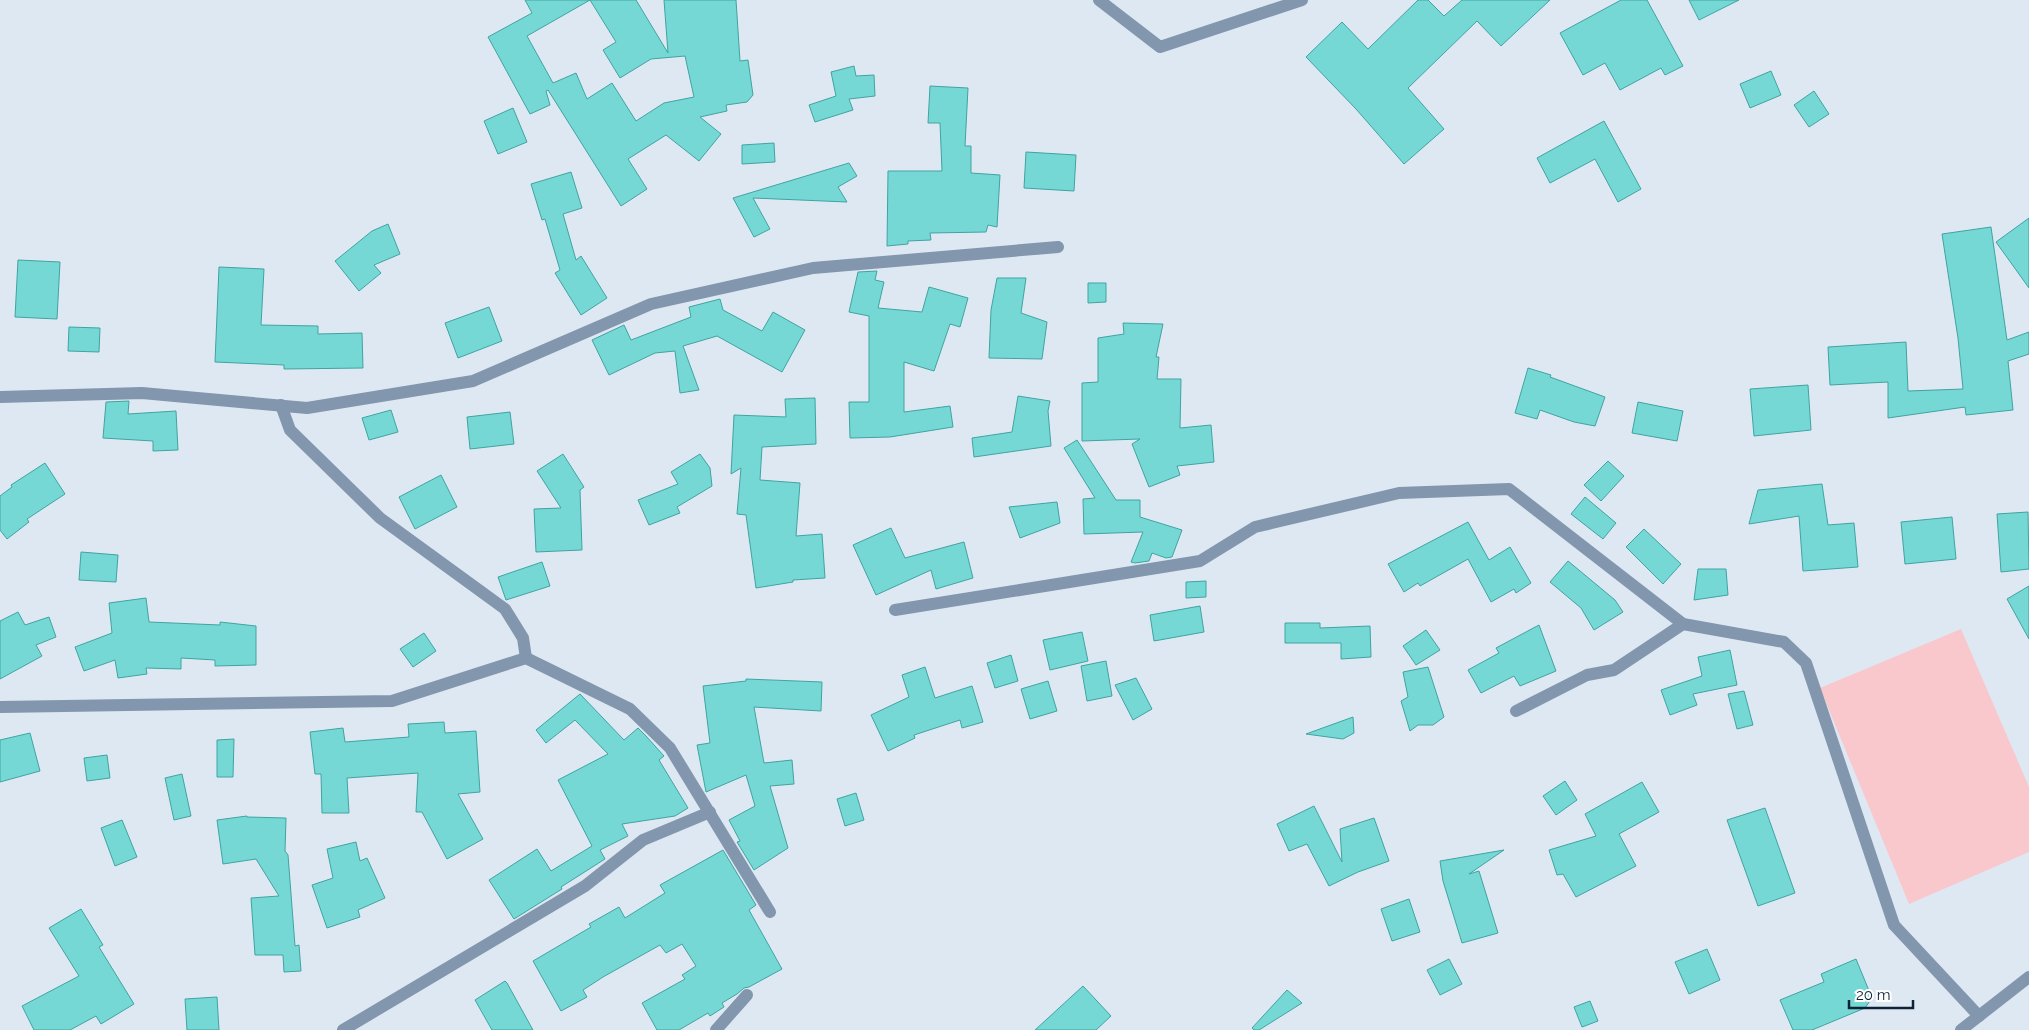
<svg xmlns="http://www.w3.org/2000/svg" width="2029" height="1030" font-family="Raleway,sans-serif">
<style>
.green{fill:#f9c8cc}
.building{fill:#76d8d5;stroke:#3fa4a1;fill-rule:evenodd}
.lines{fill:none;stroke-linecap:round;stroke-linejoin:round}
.minor{stroke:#8296ae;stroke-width:12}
</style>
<rect width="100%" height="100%" fill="#dee8f3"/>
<path class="green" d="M 1961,629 L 2029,787 L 2029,852 L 1909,904 L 1820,688 Z"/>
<g class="building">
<path d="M 525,0 L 636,0 L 668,53 L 664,0 L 736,0 L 740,61 L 748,60 L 753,95 L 747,102 L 726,105 L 727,111 L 700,117 L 721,134 L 699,161 L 666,135 L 628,159 L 647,189 L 621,206 L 548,90 L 546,91 L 550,105 L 530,114 L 488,37 L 532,13 ZM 590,0 L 616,42 L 603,50 L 620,78 L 651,59 L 685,56 L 694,97 L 664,103 L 636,121 L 612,83 L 587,99 L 576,73 L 553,83 L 527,36 Z"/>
<path d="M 1418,0 L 1428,0 L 1444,16 L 1462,0 L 1550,0 L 1501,46 L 1477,21 L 1408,88 L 1444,129 L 1404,164 L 1356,109 L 1306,57 L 1342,22 L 1368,49 Z"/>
<path d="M 1621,0 L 1647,0 L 1683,66 L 1665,75 L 1661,68 L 1620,90 L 1605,63 L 1583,75 L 1560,33 Z"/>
<path d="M 1689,0 L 1739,0 L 1699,20 Z"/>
<path d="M 854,66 L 856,76 L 874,75 L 875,96 L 849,99 L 853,110 L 815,122 L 809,105 L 836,96 L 831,72 Z"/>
<path d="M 1771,71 L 1781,95 L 1750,108 L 1740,84 Z"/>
<path d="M 930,86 L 968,88 L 965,146 L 971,146 L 971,173 L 1000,175 L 997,227 L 988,225 L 986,232 L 930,233 L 931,240 L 908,241 L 908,244 L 887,246 L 888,171 L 942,171 L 940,123 L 928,123 Z"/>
<path d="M 1814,91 L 1829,114 L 1809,127 L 1794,105 Z"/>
<path d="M 513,108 L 527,142 L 498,154 L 484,121 Z"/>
<path d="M 1604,121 L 1641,189 L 1618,202 L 1595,159 L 1550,183 L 1537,158 Z"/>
<path d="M 774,143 L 775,162 L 742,164 L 742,145 Z"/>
<path d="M 1026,152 L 1076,155 L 1074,191 L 1024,188 Z"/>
<path d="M 849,163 L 857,176 L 838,187 L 847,202 L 753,198 L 770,229 L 754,237 L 733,198 Z"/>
<path d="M 571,172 L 582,208 L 563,214 L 576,260 L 581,256 L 607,298 L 581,315 L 555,273 L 560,270 L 545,219 L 542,220 L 531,184 Z"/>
<path d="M 2029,218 L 2029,288 L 1996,242 Z"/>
<path d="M 388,224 L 400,254 L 374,265 L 381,273 L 359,291 L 335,261 L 372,231 Z"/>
<path d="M 1991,227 L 2007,340 L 2029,332 L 2029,354 L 2008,361 L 2013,410 L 1966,415 L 1965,407 L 1888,418 L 1888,382 L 1830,385 L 1828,347 L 1906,342 L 1908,391 L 1963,389 L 1958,338 L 1942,234 Z"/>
<path d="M 18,260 L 60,262 L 57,319 L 15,317 Z"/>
<path d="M 219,267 L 264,269 L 261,325 L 318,326 L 318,334 L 362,333 L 363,368 L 284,369 L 284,365 L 215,362 Z"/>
<path d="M 877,271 L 875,280 L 884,282 L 878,308 L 922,312 L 929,287 L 968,298 L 960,327 L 950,324 L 934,371 L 904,362 L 904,412 L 950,406 L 953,427 L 890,437 L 850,438 L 849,402 L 869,402 L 869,316 L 849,312 L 858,272 Z"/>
<path d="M 997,278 L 1026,278 L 1021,313 L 1047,322 L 1042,359 L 989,358 L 991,310 Z"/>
<path d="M 1088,283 L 1106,283 L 1106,302 L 1088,303 Z"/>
<path d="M 720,299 L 723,310 L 762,331 L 773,312 L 805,330 L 782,372 L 717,336 L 683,346 L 699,390 L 680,393 L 675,351 L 655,353 L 609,375 L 592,340 L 624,325 L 631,340 L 691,317 L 689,307 Z"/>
<path d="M 489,307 L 502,341 L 458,358 L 445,323 Z"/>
<path d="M 1123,323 L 1163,324 L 1156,357 L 1159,357 L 1157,379 L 1181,379 L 1180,428 L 1211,425 L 1214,462 L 1177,466 L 1180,475 L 1149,487 L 1132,444 L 1140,439 L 1082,441 L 1082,383 L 1098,382 L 1098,338 L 1124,334 Z"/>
<path d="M 69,327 L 100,328 L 99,352 L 68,351 Z"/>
<path d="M 1528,368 L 1551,375 L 1550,377 L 1605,397 L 1595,426 L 1574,422 L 1540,410 L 1537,419 L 1515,413 Z"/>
<path d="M 1808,385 L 1811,430 L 1754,436 L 1750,389 Z"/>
<path d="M 1018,396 L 1050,401 L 1048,411 L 1051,446 L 974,457 L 972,438 L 1012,432 Z"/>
<path d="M 815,398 L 816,444 L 762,447 L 760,480 L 800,483 L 796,536 L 822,534 L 825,578 L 793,580 L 793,582 L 756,588 L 746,515 L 737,514 L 741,468 L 731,474 L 734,415 L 786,417 L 785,399 Z"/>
<path d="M 129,401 L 128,414 L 176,411 L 178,450 L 153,451 L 153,441 L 103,438 L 106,402 Z"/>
<path d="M 1638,402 L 1683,411 L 1677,441 L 1632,433 Z"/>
<path d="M 391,410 L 398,432 L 369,440 L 362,418 Z"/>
<path d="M 510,412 L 514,444 L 470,449 L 467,417 Z"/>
<path d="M 1077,440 L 1116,500 L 1140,500 L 1140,517 L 1182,530 L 1172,557 L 1166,558 L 1152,553 L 1149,561 L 1135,563 L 1131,562 L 1143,532 L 1084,534 L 1083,499 L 1095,498 L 1064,448 Z"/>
<path d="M 563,454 L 584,487 L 580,490 L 582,550 L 536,552 L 534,509 L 561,508 L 537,471 Z"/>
<path d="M 700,454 L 710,468 L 712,486 L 677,507 L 680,513 L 649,525 L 638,500 L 678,484 L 671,472 Z"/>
<path d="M 1608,461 L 1624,476 L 1601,501 L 1584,485 Z"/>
<path d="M 45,463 L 65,494 L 27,519 L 29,522 L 7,539 L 0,530 L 0,496 L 12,487 L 11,485 Z"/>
<path d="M 441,475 L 457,507 L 415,529 L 399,497 Z"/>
<path d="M 1822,484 L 1828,525 L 1854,523 L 1858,567 L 1803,571 L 1799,516 L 1749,524 L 1758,490 Z"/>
<path d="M 1585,497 L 1616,523 L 1603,539 L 1571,514 Z"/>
<path d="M 1057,502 L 1060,523 L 1020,538 L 1009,507 Z"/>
<path d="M 2028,512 L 2029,569 L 2001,572 L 1997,514 Z"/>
<path d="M 1952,517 L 1956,559 L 1905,564 L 1901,522 Z"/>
<path d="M 1468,522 L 1489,560 L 1510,547 L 1531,583 L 1516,593 L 1514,589 L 1491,602 L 1468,559 L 1420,586 L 1418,583 L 1404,592 L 1388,564 Z"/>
<path d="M 891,528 L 905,558 L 964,542 L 973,578 L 936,589 L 931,570 L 876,595 L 853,545 Z"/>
<path d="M 1644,529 L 1681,564 L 1663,584 L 1626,547 Z"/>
<path d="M 81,552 L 118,555 L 116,582 L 79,580 Z"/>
<path d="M 1568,561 L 1615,600 L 1623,612 L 1594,630 L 1581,608 L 1550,582 Z"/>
<path d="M 542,562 L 550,586 L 506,600 L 498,577 Z"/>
<path d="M 1698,569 L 1726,569 L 1728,595 L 1694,600 Z"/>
<path d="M 1206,581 L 1206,597 L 1186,598 L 1186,582 Z"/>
<path d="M 2029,586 L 2029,639 L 2007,599 Z"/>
<path d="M 146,598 L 149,622 L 220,625 L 220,622 L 256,626 L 256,665 L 215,666 L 215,660 L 181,658 L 181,669 L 146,668 L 147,674 L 118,678 L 115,660 L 84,671 L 75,647 L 112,633 L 109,603 Z"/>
<path d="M 1200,606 L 1204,632 L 1154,641 L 1150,615 Z"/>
<path d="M 18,612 L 25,625 L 49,617 L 56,637 L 36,645 L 42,656 L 0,679 L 0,621 Z"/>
<path d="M 1285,623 L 1320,623 L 1320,628 L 1370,626 L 1371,657 L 1341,659 L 1341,643 L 1285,643 Z"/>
<path d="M 1539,625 L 1556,671 L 1520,686 L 1514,676 L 1481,693 L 1468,670 L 1499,653 L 1496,648 Z"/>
<path d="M 1426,630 L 1440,650 L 1416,665 L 1403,646 Z"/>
<path d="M 1082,632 L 1088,661 L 1050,670 L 1043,640 Z"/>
<path d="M 424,633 L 436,651 L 413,667 L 400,649 Z"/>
<path d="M 1730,650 L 1737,685 L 1693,694 L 1697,705 L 1670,715 L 1661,690 L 1702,676 L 1698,657 Z"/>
<path d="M 1011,655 L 1018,681 L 995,688 L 987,663 Z"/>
<path d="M 1106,661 L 1112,696 L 1087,701 L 1081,666 Z"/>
<path d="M 925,667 L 935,698 L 972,686 L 983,722 L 962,728 L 960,720 L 914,735 L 915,738 L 888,751 L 871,715 L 909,697 L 902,675 Z"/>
<path d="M 1428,667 L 1444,717 L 1433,725 L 1418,725 L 1410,731 L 1401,701 L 1408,697 L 1403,672 Z"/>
<path d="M 1136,678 L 1152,709 L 1133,720 L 1115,685 Z"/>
<path d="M 746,679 L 822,682 L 821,711 L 754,707 L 764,763 L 792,760 L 794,784 L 770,786 L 788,848 L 754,870 L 737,842 L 740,841 L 729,820 L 755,806 L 746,775 L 706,792 L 697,745 L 710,743 L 703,686 L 746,681 Z"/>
<path d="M 1048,681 L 1057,711 L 1030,719 L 1021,689 Z"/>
<path d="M 1744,691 L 1753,725 L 1737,729 L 1728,694 Z"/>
<path d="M 580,694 L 624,740 L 638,728 L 646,736 L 664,756 L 659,760 L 688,808 L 675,816 L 622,824 L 628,836 L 600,850 L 605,859 L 561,887 L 562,889 L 514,919 L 489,880 L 537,849 L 551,871 L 592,846 L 558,780 L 608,754 L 575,720 L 546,743 L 536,730 Z"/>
<path d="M 1353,717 L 1354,733 L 1343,739 L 1306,734 Z"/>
<path d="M 444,722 L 445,733 L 476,731 L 480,792 L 458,794 L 483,839 L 447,859 L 422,812 L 416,812 L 418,773 L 347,778 L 349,813 L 322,813 L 321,774 L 315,774 L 310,732 L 343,728 L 345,742 L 409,737 L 408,724 Z"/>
<path d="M 30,733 L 40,771 L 0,782 L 0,740 Z"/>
<path d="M 234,739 L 233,777 L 217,777 L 217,740 Z"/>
<path d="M 107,755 L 110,778 L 87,781 L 84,758 Z"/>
<path d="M 182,774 L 191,816 L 174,820 L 165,778 Z"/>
<path d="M 1565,781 L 1577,800 L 1556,815 L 1543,796 Z"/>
<path d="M 1642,782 L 1659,812 L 1619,834 L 1636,866 L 1576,897 L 1563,874 L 1557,875 L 1549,850 L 1596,836 L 1585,814 Z"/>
<path d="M 856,793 L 864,820 L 845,826 L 837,799 Z"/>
<path d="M 1314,806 L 1342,862 L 1340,829 L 1374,818 L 1389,861 L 1358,872 L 1329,886 L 1307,844 L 1289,851 L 1277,824 Z"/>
<path d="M 1765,808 L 1795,893 L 1758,906 L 1727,820 Z"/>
<path d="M 247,816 L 247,817 L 286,818 L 285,851 L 288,855 L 295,946 L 299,945 L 301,971 L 284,972 L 283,955 L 255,955 L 251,898 L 279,896 L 256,859 L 223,864 L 217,820 Z"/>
<path d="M 122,820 L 137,857 L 115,866 L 101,828 Z"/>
<path d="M 356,842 L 360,861 L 367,858 L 385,898 L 358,910 L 360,917 L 327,928 L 312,885 L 333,878 L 327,849 Z"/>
<path d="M 723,850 L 756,905 L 749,910 L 782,969 L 749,987 L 744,988 L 737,994 L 722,1003 L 724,1007 L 710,1016 L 708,1013 L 679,1030 L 657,1030 L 642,1003 L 685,979 L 682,975 L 696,966 L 682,944 L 666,953 L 660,945 L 603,977 L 583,990 L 587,997 L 561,1011 L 533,961 L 591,927 L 589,924 L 619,907 L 625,918 L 665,893 L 660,885 Z"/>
<path d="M 1504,850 L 1469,874 L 1479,871 L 1498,933 L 1462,943 L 1443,881 L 1440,861 Z"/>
<path d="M 1409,899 L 1420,932 L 1392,941 L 1381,909 Z"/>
<path d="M 81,909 L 103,945 L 99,947 L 134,1004 L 101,1024 L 96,1016 L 70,1030 L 34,1030 L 22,1006 L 79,976 L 49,928 Z"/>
<path d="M 1707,949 L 1720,980 L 1689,994 L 1675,962 Z"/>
<path d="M 1449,959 L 1462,984 L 1440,995 L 1427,970 Z"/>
<path d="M 1856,959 L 1872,998 L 1865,1008 L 1812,1030 L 1793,1030 L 1780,1000 L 1824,982 L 1821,974 Z"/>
<path d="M 505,981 L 507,983 L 533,1030 L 492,1030 L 475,1000 Z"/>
<path d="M 1083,986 L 1111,1016 L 1096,1030 L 1035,1030 Z"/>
<path d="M 1287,990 L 1302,1003 L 1259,1030 L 1254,1030 L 1252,1028 Z"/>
<path d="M 217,997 L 219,1030 L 187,1030 L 185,999 Z"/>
<path d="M 1590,1001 L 1598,1021 L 1582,1027 L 1574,1007 Z"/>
</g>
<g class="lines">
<g class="minor">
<path d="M 1099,0 L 1160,47 L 1302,0"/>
<path d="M 0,397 L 142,393 L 307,408 L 473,381 L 651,304 L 813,268 L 1058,247"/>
<path d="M 281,405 L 290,430 L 380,518 L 505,609 L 523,638 L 526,658"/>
<path d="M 895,610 L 1200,561 L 1255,527 L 1399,493 L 1509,489 L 1683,624 L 1784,642 L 1806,663 L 1894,925 L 1979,1016"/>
<path d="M 0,707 L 392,701 L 526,658 L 630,709 L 670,748 L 770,912"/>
<path d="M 1516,711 L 1587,675 L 1614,670 L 1683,624"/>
<path d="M 343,1030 L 585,886 L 643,840 L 710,812"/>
<path d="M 716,1030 L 747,995"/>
<path d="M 1961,1030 L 2029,977"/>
</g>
</g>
<path d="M1849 1000v8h64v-8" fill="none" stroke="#0f2135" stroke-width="2.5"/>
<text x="1856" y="1000" font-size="15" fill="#0f2135" stroke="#ffffff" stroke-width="4" paint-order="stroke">20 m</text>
</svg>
